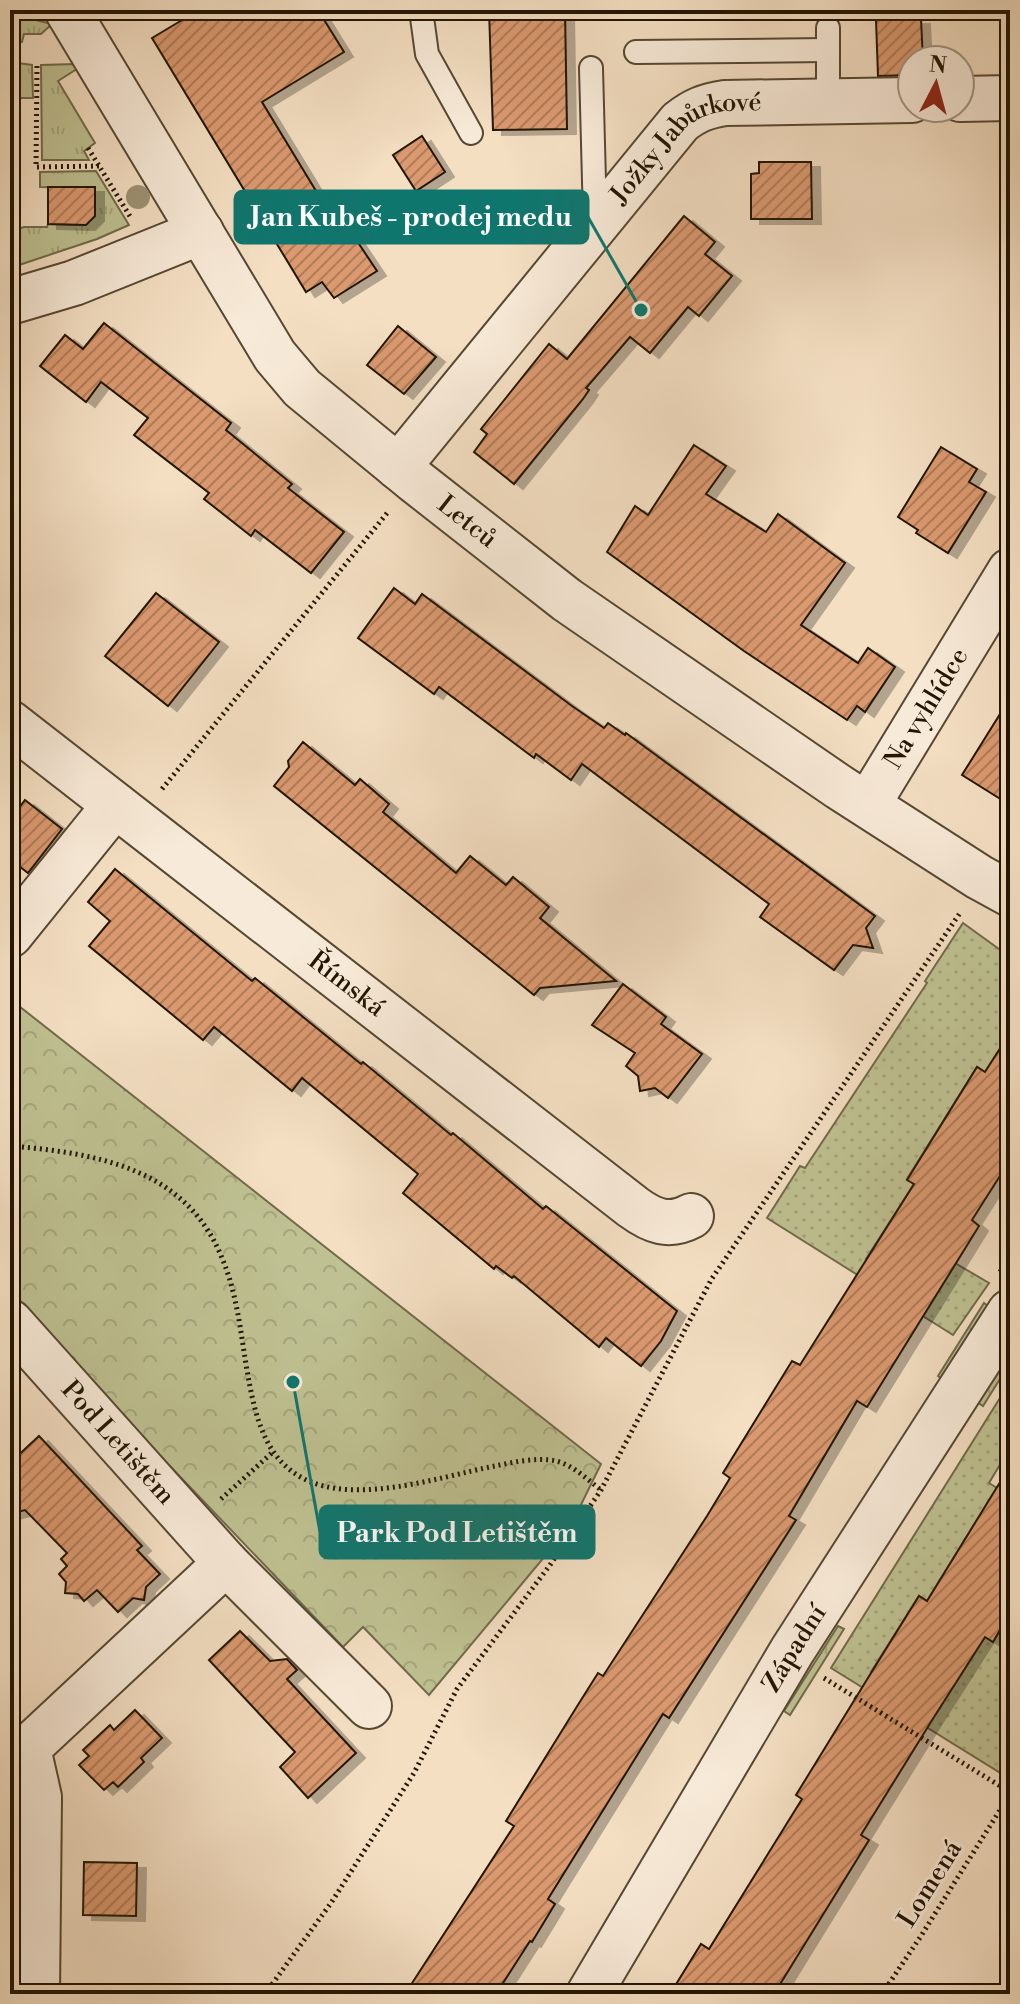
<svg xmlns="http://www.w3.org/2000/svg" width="1020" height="2004" font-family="'Libre Bodoni',serif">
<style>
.grass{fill:url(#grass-tufts);stroke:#706b4a;stroke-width:2}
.park{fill:url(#park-crowns);stroke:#706b4a;stroke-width:2}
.garden{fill:url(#garden-dots);stroke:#706b4a;stroke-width:2}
.building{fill:url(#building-hatch);stroke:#211503;stroke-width:2;filter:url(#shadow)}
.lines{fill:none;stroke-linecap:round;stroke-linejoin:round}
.lane-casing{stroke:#564833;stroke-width:26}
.street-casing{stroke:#564833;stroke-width:48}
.path{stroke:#211503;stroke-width:5;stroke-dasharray:2 4;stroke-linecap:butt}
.lane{stroke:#f8ead8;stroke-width:22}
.street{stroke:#f8ead8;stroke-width:44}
.tree{fill:#9e9175}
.labels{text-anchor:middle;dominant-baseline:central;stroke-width:6;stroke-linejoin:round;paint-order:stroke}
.street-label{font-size:26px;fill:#211503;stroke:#f8ead8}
.leader{fill:none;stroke:#0f766e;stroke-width:3}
.callout-dot{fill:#0f766e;stroke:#f8ead8;stroke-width:3}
.callout{fill:#0f766e;stroke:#0f766e;stroke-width:3}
.callout-label{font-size:28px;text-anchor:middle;font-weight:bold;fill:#fff}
</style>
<defs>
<pattern id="grass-tufts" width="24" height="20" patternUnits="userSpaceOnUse" patternTransform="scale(2)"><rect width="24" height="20" fill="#bfc192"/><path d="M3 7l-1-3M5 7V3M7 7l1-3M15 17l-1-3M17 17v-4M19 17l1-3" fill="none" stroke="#a4a57c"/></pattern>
<pattern id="park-crowns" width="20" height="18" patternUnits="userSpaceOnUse" patternTransform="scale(2)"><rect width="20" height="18" fill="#bfc192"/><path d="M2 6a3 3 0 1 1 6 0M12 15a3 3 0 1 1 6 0" fill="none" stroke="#a4a57c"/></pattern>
<pattern id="garden-dots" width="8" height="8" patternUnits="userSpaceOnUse" patternTransform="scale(2)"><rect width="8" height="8" fill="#bfc192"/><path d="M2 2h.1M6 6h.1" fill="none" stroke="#a4a57c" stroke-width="1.8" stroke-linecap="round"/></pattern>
<pattern id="building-hatch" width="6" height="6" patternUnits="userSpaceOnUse" patternTransform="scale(2)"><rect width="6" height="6" fill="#db996f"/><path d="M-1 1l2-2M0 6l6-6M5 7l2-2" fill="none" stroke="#b17c59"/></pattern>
<filter id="shadow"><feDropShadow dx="9" dy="5" stdDeviation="0" flood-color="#0004"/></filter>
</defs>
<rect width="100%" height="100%" fill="#f4dfc3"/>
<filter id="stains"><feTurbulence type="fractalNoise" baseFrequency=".0025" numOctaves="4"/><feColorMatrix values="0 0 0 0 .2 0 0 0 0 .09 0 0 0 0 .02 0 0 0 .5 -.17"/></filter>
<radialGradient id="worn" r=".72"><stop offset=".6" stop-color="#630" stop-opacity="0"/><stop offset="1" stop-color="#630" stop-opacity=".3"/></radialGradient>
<g class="grass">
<path d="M 10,10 L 23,10 L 23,17 L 52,24 L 41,34 L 24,34 L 22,42 L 10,41 Z"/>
<path d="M 10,62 L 32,65 L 33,98 L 10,98 Z"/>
<path d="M 76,64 L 80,67 L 58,81 L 95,143 L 84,151 L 89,160 L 42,160 L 41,65 Z"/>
<path d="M 96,171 L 129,225 L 97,239 L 10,268 L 10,254 L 16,254 L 15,230 L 24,227 L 47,227 L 48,224 L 86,225 L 95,188 L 40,187 L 40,172 Z"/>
<path d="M 984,1303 L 988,1306 L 942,1379 L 938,1376 Z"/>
<path d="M 1010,1350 L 1010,1363 L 983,1406 L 977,1402 Z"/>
<path d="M 838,1626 L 844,1629 L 790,1715 L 784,1711 Z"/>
</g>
<path class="park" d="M 10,999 L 601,1464 L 571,1525 L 429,1695 L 363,1627 L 343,1647 L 10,1299 Z"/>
<g class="garden">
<path d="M 963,923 L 1010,957 L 1010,1033 L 985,1072 L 977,1067 L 907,1179 L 914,1184 L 866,1259 L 931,1300 L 955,1263 L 989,1283 L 953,1335 L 767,1218 L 800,1166 L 805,1168 L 927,983 L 925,981 Z"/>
<path d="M 1010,1382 L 1010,1448 L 989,1483 L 997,1488 L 927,1601 L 919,1596 L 871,1672 L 893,1686 L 891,1691 L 934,1717 L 985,1637 L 993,1641 L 1010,1613 L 1010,1772 L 1007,1777 L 831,1668 Z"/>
</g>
<g class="building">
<path d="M 199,10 L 318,10 L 344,52 L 262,102 L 344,237 L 351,232 L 377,271 L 334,298 L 322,282 L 306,292 L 152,38 Z"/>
<path d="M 489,10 L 565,10 L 567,129 L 493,130 Z"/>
<path d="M 921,19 L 923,60 L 912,60 L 912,75 L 878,76 L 876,20 Z"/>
<path d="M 422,136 L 445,172 L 416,191 L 393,155 Z"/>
<path d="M 759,162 L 811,162 L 812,219 L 751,219 L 751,174 L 759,173 Z"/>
<path d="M 48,187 L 95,187 L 95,216 L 86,225 L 48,224 Z"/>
<path d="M 684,216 L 715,242 L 705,254 L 732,276 L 699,316 L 688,307 L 650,353 L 630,337 L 586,388 L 589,390 L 583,399 L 514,484 L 474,452 L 487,434 L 481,429 L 549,344 L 567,359 Z"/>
<path d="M 104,323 L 231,423 L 226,430 L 292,484 L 288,488 L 344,532 L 311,573 L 255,530 L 251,536 L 204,499 L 209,493 L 134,435 L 148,418 L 101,382 L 86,402 L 40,366 L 65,335 L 83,349 Z"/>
<path d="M 398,326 L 436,357 L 404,394 L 367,365 Z"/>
<path d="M 694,445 L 726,466 L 706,494 L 766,532 L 778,514 L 845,563 L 801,625 L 858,663 L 868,648 L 895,667 L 865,712 L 857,706 L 847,720 L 744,651 L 607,552 L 635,506 L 648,515 Z"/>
<path d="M 941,447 L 977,469 L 969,482 L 986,492 L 948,553 L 916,533 L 918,530 L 898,517 Z"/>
<path d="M 394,588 L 415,604 L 422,594 L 572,706 L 604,728 L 608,723 L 625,735 L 626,733 L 875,916 L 866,928 L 873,948 L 853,945 L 834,970 L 760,917 L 769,904 L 582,764 L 571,780 L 536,754 L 534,758 L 439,687 L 434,694 L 358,638 Z"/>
<path d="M 156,593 L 219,642 L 168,706 L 105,656 Z"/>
<path d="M 1010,698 L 1010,805 L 962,775 Z"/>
<path d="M 303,742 L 355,785 L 360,779 L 389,804 L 383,812 L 456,873 L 470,856 L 506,885 L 513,877 L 549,907 L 540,918 L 616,981 L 540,988 L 534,995 L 274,786 L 289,767 L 288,761 Z"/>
<path d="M 25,800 L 62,829 L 28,873 L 10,859 L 10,820 Z"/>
<path d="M 115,869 L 252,981 L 255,978 L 361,1064 L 363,1062 L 451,1135 L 453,1133 L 543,1209 L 546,1206 L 677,1311 L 661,1341 L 641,1366 L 606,1338 L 599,1347 L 514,1276 L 512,1278 L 496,1266 L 494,1269 L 403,1193 L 418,1174 L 302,1078 L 292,1091 L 214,1027 L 203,1040 L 89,946 L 110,921 L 88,902 Z"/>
<path d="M 623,984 L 666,1017 L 661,1024 L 702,1054 L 668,1098 L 655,1088 L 640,1091 L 638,1076 L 626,1066 L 635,1053 L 592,1025 Z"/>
<path d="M 1010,1033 L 1010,1160 L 972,1220 L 979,1226 L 867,1407 L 857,1401 L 789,1516 L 796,1520 L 669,1718 L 663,1714 L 641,1749 L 548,1899 L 555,1904 L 532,1942 L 530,1941 L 496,1994 L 405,1994 L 514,1826 L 506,1821 L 576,1708 L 598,1673 L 603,1676 L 707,1516 L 730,1478 L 723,1473 L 792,1361 L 800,1365 L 914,1184 L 907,1180 L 977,1067 L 985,1072 Z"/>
<path d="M 39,1436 L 142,1546 L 137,1550 L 160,1574 L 146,1587 L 144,1600 L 133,1598 L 118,1612 L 97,1590 L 84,1601 L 78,1594 L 65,1593 L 66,1582 L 59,1574 L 67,1566 L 61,1559 L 67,1553 L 25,1510 L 10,1514 L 10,1463 Z"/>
<path d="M 1010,1466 L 1010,1613 L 993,1642 L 985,1637 L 934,1717 L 861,1835 L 869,1840 L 774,1994 L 670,1994 L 701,1944 L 709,1949 L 802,1799 L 796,1795 L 871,1673 L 919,1596 L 927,1601 Z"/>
<path d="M 240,1631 L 270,1661 L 287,1659 L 297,1670 L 287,1679 L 356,1753 L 308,1798 L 280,1767 L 295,1752 L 209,1660 Z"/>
<path d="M 135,1710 L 162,1738 L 141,1758 L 144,1762 L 118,1787 L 113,1782 L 104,1790 L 79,1765 L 89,1756 L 83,1750 L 110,1725 L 114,1730 Z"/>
<path d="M 84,1862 L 137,1863 L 136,1916 L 83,1915 Z"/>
</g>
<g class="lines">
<defs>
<g id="lane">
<path d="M 421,10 L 427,54 L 471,133"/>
<path d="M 828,28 L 828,101"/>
<path d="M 636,52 L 827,50"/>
<path d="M 591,68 L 595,219"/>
</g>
<g id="street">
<path id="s1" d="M 67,10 L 275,356 L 302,388 L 414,480 L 567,600 L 839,787 L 979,877 L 1010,894"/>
<path d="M 960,99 L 1010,98"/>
<path d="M 10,302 L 74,283 L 201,232"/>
<path id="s2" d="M 398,467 L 680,122 C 695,110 706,106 725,103 L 912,100"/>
<path id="s3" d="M 10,723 C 217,885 426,1044 633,1207 C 652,1221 669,1228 691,1216"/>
<path id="s4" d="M 868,804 L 1010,571"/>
<path d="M 10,935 L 115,805"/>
<path id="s5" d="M 10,1322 L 226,1563 L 369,1706"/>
<path d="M 37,1994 L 39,1797 L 28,1748 L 226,1563"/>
<path id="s6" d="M 589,1994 L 792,1651 L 1010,1312"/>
</g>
</defs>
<use href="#lane" class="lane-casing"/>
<use href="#street" class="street-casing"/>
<g class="path">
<path d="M 37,66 L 36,167 L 100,166"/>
<path d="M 88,148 L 131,218"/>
<path d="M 1001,531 L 1010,517"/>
<path d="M 162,789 L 388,512"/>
<path d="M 10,1146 C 96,1153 186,1168 222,1258 C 238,1296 241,1337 248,1376 C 254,1409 262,1447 289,1469 C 340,1512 437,1477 495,1466 C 514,1462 537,1457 556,1461 C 573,1465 588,1480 601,1490"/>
<path d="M 1000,1272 L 1010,1256"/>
<path d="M 221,1499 L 274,1451"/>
<path d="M 824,1678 L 1010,1792"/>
<path d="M 265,1994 L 331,1903 L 414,1773 L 457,1689 L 550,1565 L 601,1490 L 711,1280 L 960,913"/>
<path d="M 882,1994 L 921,1936 L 1010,1794"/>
</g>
<use href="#lane" class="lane"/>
<use href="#street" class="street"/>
</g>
<circle class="tree" cx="138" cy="197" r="12"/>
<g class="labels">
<g class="street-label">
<text stroke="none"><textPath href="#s2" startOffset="438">Jožky Jabůrkové</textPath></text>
<text stroke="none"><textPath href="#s1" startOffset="658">Letců</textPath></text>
<text stroke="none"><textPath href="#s4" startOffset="112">Na vyhlídce</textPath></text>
<text stroke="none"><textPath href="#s3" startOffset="426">Římská</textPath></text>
<text stroke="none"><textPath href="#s5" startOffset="162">Pod Letištěm</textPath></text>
<text stroke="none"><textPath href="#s6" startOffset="402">Západní</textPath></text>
<text transform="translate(930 1884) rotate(-58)">Lomená</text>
</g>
</g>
<path class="leader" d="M641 310L588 217M293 1382L320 1532"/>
<g class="callout-dot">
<circle cx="641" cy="310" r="8"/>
<circle cx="293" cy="1382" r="8"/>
</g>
<g class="callout">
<rect x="235" y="191" width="353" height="52" rx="8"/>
<rect x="320" y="1506" width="274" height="52" rx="8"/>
</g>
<g class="callout-label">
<text x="411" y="226">Jan Kubeš - prodej medu</text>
<text x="457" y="1542">Park Pod Letištěm</text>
</g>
<rect width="1020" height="2004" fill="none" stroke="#f4dfc3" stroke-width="40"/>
<rect x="12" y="12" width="996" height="1980" fill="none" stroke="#211503" stroke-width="4"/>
<rect x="20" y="20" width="980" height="1964" fill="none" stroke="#211503" stroke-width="2"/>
<g transform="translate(936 84) rotate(6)"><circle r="38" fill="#f8ead8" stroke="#a29583" stroke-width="2"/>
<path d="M0-6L14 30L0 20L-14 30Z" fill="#8f2418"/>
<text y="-12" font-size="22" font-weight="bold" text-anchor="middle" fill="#211503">N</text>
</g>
<rect width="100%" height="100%" filter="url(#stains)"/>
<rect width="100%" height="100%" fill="url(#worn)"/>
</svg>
